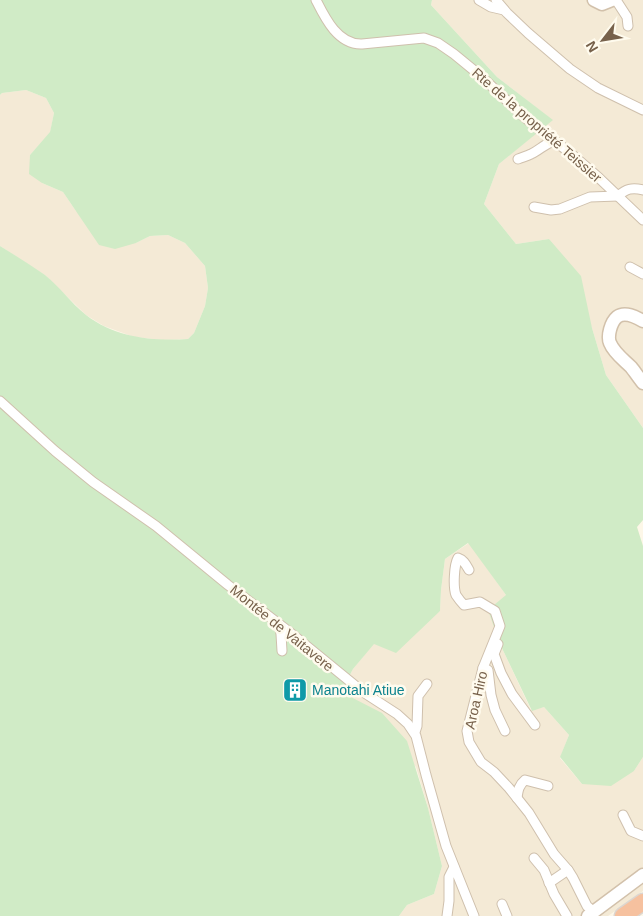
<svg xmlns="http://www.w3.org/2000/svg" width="643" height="916" font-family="Arial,sans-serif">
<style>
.residential{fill:#f4ead6}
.green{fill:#d0ebc6}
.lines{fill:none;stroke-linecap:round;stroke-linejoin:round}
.street-casing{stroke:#cfc0ad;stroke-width:11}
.secondary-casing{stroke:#d2c1ab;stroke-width:15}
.highway-casing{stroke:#dcd6d0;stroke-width:19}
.street{stroke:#fff;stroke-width:9}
.secondary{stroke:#fff;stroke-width:12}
.highway{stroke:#f6c19f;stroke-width:16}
.labels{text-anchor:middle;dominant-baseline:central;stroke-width:5;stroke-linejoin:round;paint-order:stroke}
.street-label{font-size:14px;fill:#77614b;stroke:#fffbee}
.culture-label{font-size:14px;fill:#0d838f;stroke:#fffbee;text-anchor:start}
</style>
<rect width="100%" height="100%" fill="#fdf7e8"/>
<g class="residential">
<path d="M 432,0 L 643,0 L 643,428 L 606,375 L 592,328 L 549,239 L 516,244 L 484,204 L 499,164 L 552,120 L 497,77 L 431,5 Z"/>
<path d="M 26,90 L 46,98 L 54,113 L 50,133 L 30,155 L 42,183 L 63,192 L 76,211 L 136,243 L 150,236 L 168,235 L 185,243 L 205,266 L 208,288 L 205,306 L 194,333 L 188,339 L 163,340 L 134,337 L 104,326 L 86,315 L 46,276 L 0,246 L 0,95 L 2,93 Z"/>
<path d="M 469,543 L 506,595 L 500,644 L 531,710 L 544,707 L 569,735 L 560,758 L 582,784 L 634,771 L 643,757 L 643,891 L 608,916 L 399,916 L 407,905 L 434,894 L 442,866 L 428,808 L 416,767 L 341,692 L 353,669 L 374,643 L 440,611 L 441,590 L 445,559 Z"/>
</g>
<path class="green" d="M 0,0 L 432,0 L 431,5 L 497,77 L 553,120 L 499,164 L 484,204 L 516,244 L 549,239 L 581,276 L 592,328 L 606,375 L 643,428 L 643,520 L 637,527 L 643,546 L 643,757 L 634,771 L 611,786 L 582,784 L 560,757 L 569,735 L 544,707 L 532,711 L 500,644 L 488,610 L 506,595 L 468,543 L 445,559 L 441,590 L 440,611 L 396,653 L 374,644 L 353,669 L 341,692 L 382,713 L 407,741 L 428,808 L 442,866 L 434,894 L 407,905 L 399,916 L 0,916 L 0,246 C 15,255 30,265 45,275 C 60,287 71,303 86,315 C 116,338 152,341 188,339 L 194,333 L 205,306 L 208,288 L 205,266 L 185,243 L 168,235 L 150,236 L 136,243 L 115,249 L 99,245 L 63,192 L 42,183 L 29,174 L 30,155 L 50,132 L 54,113 L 46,98 L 26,90 L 2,93 L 0,95 Z"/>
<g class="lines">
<defs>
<g id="street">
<path d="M 316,0 C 325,18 338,45 362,44 L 424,38 L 438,43 L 454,54 L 482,77 L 523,116 L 540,130 L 569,152 L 599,178 L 643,220"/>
<path d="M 479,0 L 491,7 L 504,10"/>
<path d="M 496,0 L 507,13 L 528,33 L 570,69 L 598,88 L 643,110"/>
<path d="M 616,0 L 627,17 L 628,26"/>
<path d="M 518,159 C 523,157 527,156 531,154 C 540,150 545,143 555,141"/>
<path d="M 534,207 L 551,210 L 560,209 L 590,197 L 618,196 C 626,189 632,187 643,190"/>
<path d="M 630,267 L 643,274"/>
<path d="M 0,401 L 55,451 L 93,482 L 156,526 L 228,585 L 287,630 L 363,692 L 397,714 L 408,724 L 416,736 L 426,775 L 446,846 L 474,916"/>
<path d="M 469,570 C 466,565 464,560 458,558 C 454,565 453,587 456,595 C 458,598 461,602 464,605 L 480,602 L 495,611 L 500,626 L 483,668 L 467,731 L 469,742 L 481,762 L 494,772 L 509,788 L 529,813 L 554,854 L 568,870 L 573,878 L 587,906 L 594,912"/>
<path d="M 279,624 L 281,634 L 282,651"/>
<path d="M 498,644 L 494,654 L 501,673 L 512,694 L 535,725"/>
<path d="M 483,668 L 488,670 L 491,695 L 495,710 L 505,731"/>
<path d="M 415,732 L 417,726 L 418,696 L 427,684"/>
<path d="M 517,798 C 518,790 519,785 525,780 L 548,786"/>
<path d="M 623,815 L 631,831 L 643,836"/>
<path d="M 534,858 L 544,870 L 554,894 L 567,916"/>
<path d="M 549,883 L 568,870"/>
<path d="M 502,904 L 507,916"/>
<path d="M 447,916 L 449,901 L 449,877 L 454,867"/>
</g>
<g id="secondary">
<path d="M 594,0 L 602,4 L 612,0"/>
<path d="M 643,321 C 636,317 625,311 617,317 C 611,322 607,336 610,343 C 614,353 624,360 631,367 C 635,372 639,378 643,383"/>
<path d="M 588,916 L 643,875"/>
</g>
<path id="highway" d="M 623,916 L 643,902"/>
</defs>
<use href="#street" class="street-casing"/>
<use href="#secondary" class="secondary-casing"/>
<use href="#highway" class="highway-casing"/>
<use href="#street" class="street"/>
<use href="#secondary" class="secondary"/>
<use href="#highway" class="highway"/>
</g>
<defs>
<symbol id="building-square" viewBox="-11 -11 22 22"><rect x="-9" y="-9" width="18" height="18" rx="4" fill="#0f9aa8" stroke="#fffbee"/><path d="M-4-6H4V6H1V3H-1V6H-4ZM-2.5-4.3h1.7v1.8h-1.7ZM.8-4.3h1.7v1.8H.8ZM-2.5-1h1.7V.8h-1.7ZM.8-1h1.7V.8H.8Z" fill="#fff"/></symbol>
</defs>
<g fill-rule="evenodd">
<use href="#building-square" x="281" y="676" width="28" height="28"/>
</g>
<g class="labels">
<g class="street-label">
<text transform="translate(537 125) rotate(41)">Rte de la propriété Teissier</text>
<text transform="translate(282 628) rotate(39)">Montée de Vaitavere</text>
<text transform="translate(476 700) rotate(-77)">Aroa Hiro</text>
</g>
<g class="culture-label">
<text x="312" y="690">Manotahi Atiue</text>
</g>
</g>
<g transform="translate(603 40) rotate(239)" stroke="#fffbee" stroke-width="4" paint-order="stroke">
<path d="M0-4L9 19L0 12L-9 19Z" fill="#77614b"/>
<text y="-8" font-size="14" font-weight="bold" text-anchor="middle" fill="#77614b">N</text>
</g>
</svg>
